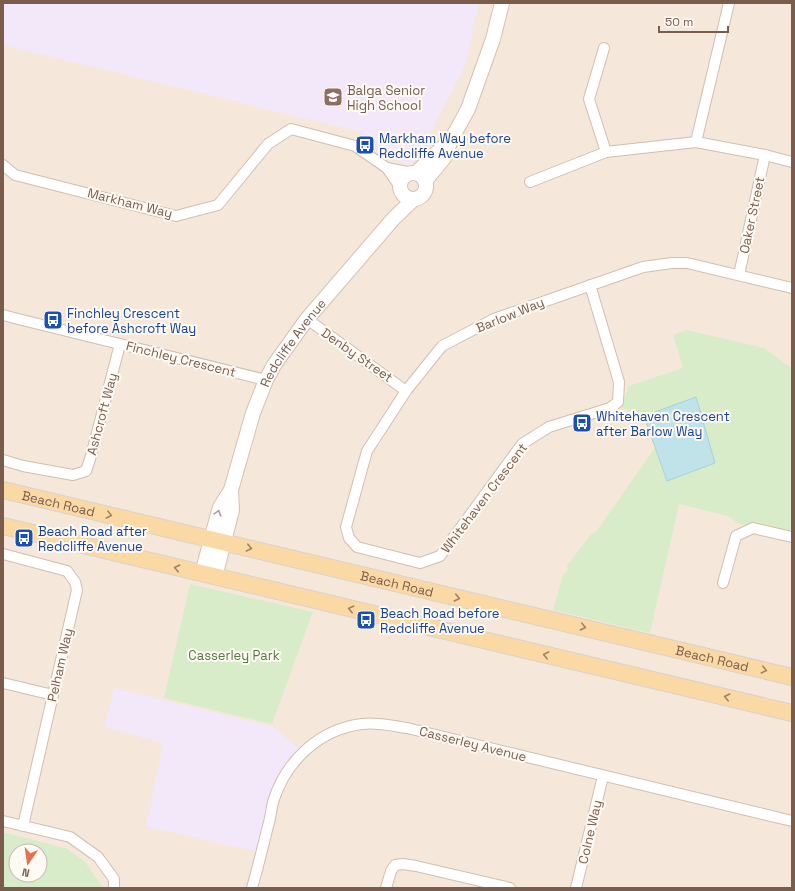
<svg xmlns="http://www.w3.org/2000/svg" width="795" height="891" font-family="'Space Grotesk',sans-serif">
<style>
.residential{fill:#f5e8da;fill-rule:evenodd}
.education{fill:#f3e8fa}
.green{fill:#d8ecc9;fill-rule:evenodd}
.water{fill:#bfe3e8;stroke:#a5d3da}
.lines{fill:none;stroke-linecap:round;stroke-linejoin:round}
.street-casing{stroke:#d1beb0;stroke-width:12}
.secondary-casing{stroke:#d6c0b0;stroke-width:16}
.primary-casing{stroke:#dad1cd;stroke-width:18}
.street{stroke:#fff;stroke-width:10}
.secondary{stroke:#fff;stroke-width:14}
.primary{stroke:#fbd9a5;stroke-width:16}
.oneway{stroke:#af9d94}
.oneway2{stroke:#a18267}
.labels{text-anchor:middle;dominant-baseline:central;stroke-width:4;stroke-linejoin:round;paint-order:stroke}
.education-label{font-size:13px;fill:#785e54;stroke:#fffaf3;text-anchor:start}
.transit-label{font-size:13px;fill:#164399;stroke:#fffaf3;text-anchor:start}
.street-label{font-size:13px;fill:#7a5c4d;stroke:#fffaf3}
.park-label{font-size:13px;fill:#537a41;stroke:#fffaf3}
</style>
<rect width="100%" height="100%" fill="#fdf6ec"/>
<path class="residential" d="M 3,3 L 792,3 L 792,888 L 3,888 ZM 16,851 L 40,851 L 40,875 L 16,875 Z"/>
<g class="education">
<path d="M 3,3 L 479,3 L 466,63 L 419,155 L 408,166 L 357,131 L 3,45 Z"/>
<path d="M 114,688 L 273,727 L 299,749 L 291,757 L 276,781 L 258,852 L 146,826 L 163,743 L 104,727 Z"/>
</g>
<g class="green">
<path d="M 687,330 L 764,348 L 791,368 L 792,366 L 792,535 L 739,524 L 728,516 L 679,504 L 650,633 L 553,610 L 563,575 L 568,570 L 567,566 L 591,534 L 595,533 L 655,448 L 667,481 L 696,398 L 644,416 L 621,408 L 629,386 L 683,368 L 673,335 Z"/>
<path d="M 190,584 L 313,612 L 272,724 L 164,698 Z"/>
<path d="M 3,832 L 68,849 L 85,862 L 101,885 L 102,888 L 3,888 ZM 16,851 L 40,851 L 40,875 L 16,875 Z"/>
</g>
<path class="water" d="M 696,397 L 715,463 L 667,481 L 644,416 Z"/>
<g class="lines">
<defs>
<g id="street">
<path d="M 604,48 L 589,99 L 606,152"/>
<path d="M 696,142 L 729,3"/>
<path d="M 3,165 L 15,175 L 176,216 L 218,205 L 268,144 L 291,129 L 355,146 L 387,168 L 400,187"/>
<path d="M 387,168 L 412,173"/>
<path d="M 530,182 L 606,152 L 696,142 L 765,155 L 792,162"/>
<path d="M 739,275 L 765,155"/>
<path d="M 590,285 L 619,382 L 618,402 L 610,408 L 549,427 L 522,444 L 440,556 L 420,563 L 357,547 L 349,538 L 346,527 L 367,451 L 406,391 L 442,346 L 494,319 L 643,267 L 672,263 L 687,263 L 792,288"/>
<path d="M 3,315 L 14,318 L 266,380"/>
<path d="M 307,319 L 406,391"/>
<path d="M 3,460 L 23,466 L 73,475 L 86,471 L 91,456 L 120,344"/>
<path d="M 3,554 L 67,571 L 75,582 L 77,590 L 23,826"/>
<path d="M 723,583 L 736,536 L 753,528 L 792,537"/>
<path d="M 3,683 L 53,695"/>
<path d="M 3,821 L 70,837 L 98,857 L 114,879 L 114,888"/>
<path d="M 252,888 C 258,867 263,846 268,826 C 271,817 271,808 274,799 C 287,760 320,729 362,724 C 376,722 393,726 407,728 L 792,821"/>
<path d="M 386,888 L 391,871 L 395,865 L 403,864 L 416,866 L 510,888"/>
<path d="M 576,888 L 603,776"/>
</g>
<g id="secondary">
<path d="M 416,173 L 444,146"/>
<circle cx="413" cy="186" r="13"/>
<path d="M 425,181 L 444,158 L 451,140 L 468,109 L 493,39 L 502,3"/>
<path id="s1" d="M 202,573 L 220,507 L 231,490 L 253,413 L 266,380 L 274,365 L 307,319 L 394,218 L 414,199"/>
<path d="M 215,577 L 232,510 L 231,490"/>
</g>
<g id="primary">
<path id="s2" d="M 3,490 L 792,677"/>
<path d="M 3,526 L 792,713"/>
</g>
</defs>
<use href="#street" class="street-casing"/>
<use href="#secondary" class="secondary-casing"/>
<use href="#primary" class="primary-casing"/>
<use href="#street" class="street"/>
<use href="#secondary" class="secondary"/>
<use href="#primary" class="primary"/>
</g>
<defs><path id="oneway-chevron" d="M-2-3.5L2.5 0L-2 3.5" fill="none" stroke-width="1.6" stroke-linecap="round" stroke-linejoin="round"/></defs>
<use class="oneway" href="#oneway-chevron" transform="translate(218 513) rotate(-73)"/>
<g class="oneway2">
<use href="#oneway-chevron" transform="translate(109 515) rotate(14)"/>
<use href="#oneway-chevron" transform="translate(249 548) rotate(13)"/>
<use href="#oneway-chevron" transform="translate(177 568) rotate(-167)"/>
<use href="#oneway-chevron" transform="translate(457 598) rotate(13)"/>
<use href="#oneway-chevron" transform="translate(351 609) rotate(-167)"/>
<use href="#oneway-chevron" transform="translate(583 627) rotate(13)"/>
<use href="#oneway-chevron" transform="translate(546 655) rotate(-167)"/>
<use href="#oneway-chevron" transform="translate(764 670) rotate(13)"/>
<use href="#oneway-chevron" transform="translate(727 697) rotate(-167)"/>
</g>
<defs>
<symbol id="school-square" viewBox="-11 -11 22 22"><rect x="-9" y="-9" width="18" height="18" rx="4" fill="#8d6e63" stroke="#fffaf3"/><path d="M0-5L7-2L0 1L-7-2ZM-4 1L0 2.5L4 1V4Q0 6-4 4Z" fill="#fff"/></symbol>
<symbol id="bus-square" viewBox="-11 -11 22 22"><rect x="-9" y="-9" width="18" height="18" rx="4" fill="#1a4fb4" stroke="#fffaf3"/><path d="M-5-6H5V4H4V6H2V4H-2V6H-4V4H-5ZM-3.5-4V0h7V-4ZM-3.5 1.2v1.5H-2V1.2ZM2 1.2v1.5H3.5V1.2Z" fill="#fff"/></symbol>
</defs>
<g fill-rule="evenodd">
<use href="#school-square" x="322" y="86" width="22" height="22"/>
<use href="#bus-square" x="354" y="134" width="22" height="22"/>
<use href="#bus-square" x="42" y="309" width="22" height="22"/>
<use href="#bus-square" x="571" y="412" width="22" height="22"/>
<use href="#bus-square" x="13" y="527" width="22" height="22"/>
<use href="#bus-square" x="355" y="609" width="22" height="22"/>
</g>
<g class="labels">
<g class="education-label">
<text x="347" y="90">Balga Senior<tspan x="347" dy="15">High School</tspan></text>
</g>
<g class="transit-label">
<text x="379" y="138">Markham Way before<tspan x="379" dy="15">Redcliffe Avenue</tspan></text>
<text x="67" y="313">Finchley Crescent<tspan x="67" dy="15">before Ashcroft Way</tspan></text>
<text x="596" y="416">Whitehaven Crescent<tspan x="596" dy="15">after Barlow Way</tspan></text>
<text x="38" y="531">Beach Road after<tspan x="38" dy="15">Redcliffe Avenue</tspan></text>
<text x="380" y="613">Beach Road before<tspan x="380" dy="15">Redcliffe Avenue</tspan></text>
</g>
<g class="street-label">
<text transform="translate(130 203) rotate(14)">Markham Way</text>
<text transform="translate(752 215) rotate(-78)">Oaker Street</text>
<text transform="translate(510 315) rotate(-22)">Barlow Way</text>
<text stroke="none"><textPath href="#s1" startOffset="250">Redcliffe Avenue</textPath></text>
<text transform="translate(357 355) rotate(35)">Denby Street</text>
<text transform="translate(181 359) rotate(14)">Finchley Crescent</text>
<text transform="translate(102 414) rotate(-75)">Ashcroft Way</text>
<text transform="translate(484 498) rotate(-53)">Whitehaven Crescent</text>
<text stroke="none"><textPath href="#s2" startOffset="57">Beach Road</textPath></text>
<text stroke="none"><textPath href="#s2" startOffset="405">Beach Road</textPath></text>
<text stroke="none"><textPath href="#s2" startOffset="729">Beach Road</textPath></text>
<text transform="translate(60 665) rotate(-77)">Pelham Way</text>
<text transform="translate(473 744) rotate(14)">Casserley Avenue</text>
<text transform="translate(590 832) rotate(-77)">Colne Way</text>
</g>
<g class="park-label">
<text x="234" y="655">Casserley Park</text>
</g>
</g>
<rect width="795" height="891" fill="none" stroke="#7a5c4d" stroke-width="8"/>
<g transform="translate(28 863) rotate(193)"><circle r="19" fill="#fffaf3" stroke="#cabbb1"/>
<path d="M0-3L7 15L0 10L-7 15Z" fill="#e76f51"/>
<text y="-6" font-size="11" font-weight="bold" text-anchor="middle" fill="#7a5c4d">N</text>
</g>
<path d="M659 26v6h69v-6" fill="none" stroke="#7a5c4d" stroke-width="2"/>
<text x="665" y="26" font-size="12" fill="#7a5c4d" stroke="#fffaf3" stroke-width="3" paint-order="stroke">50 m</text>
</svg>
